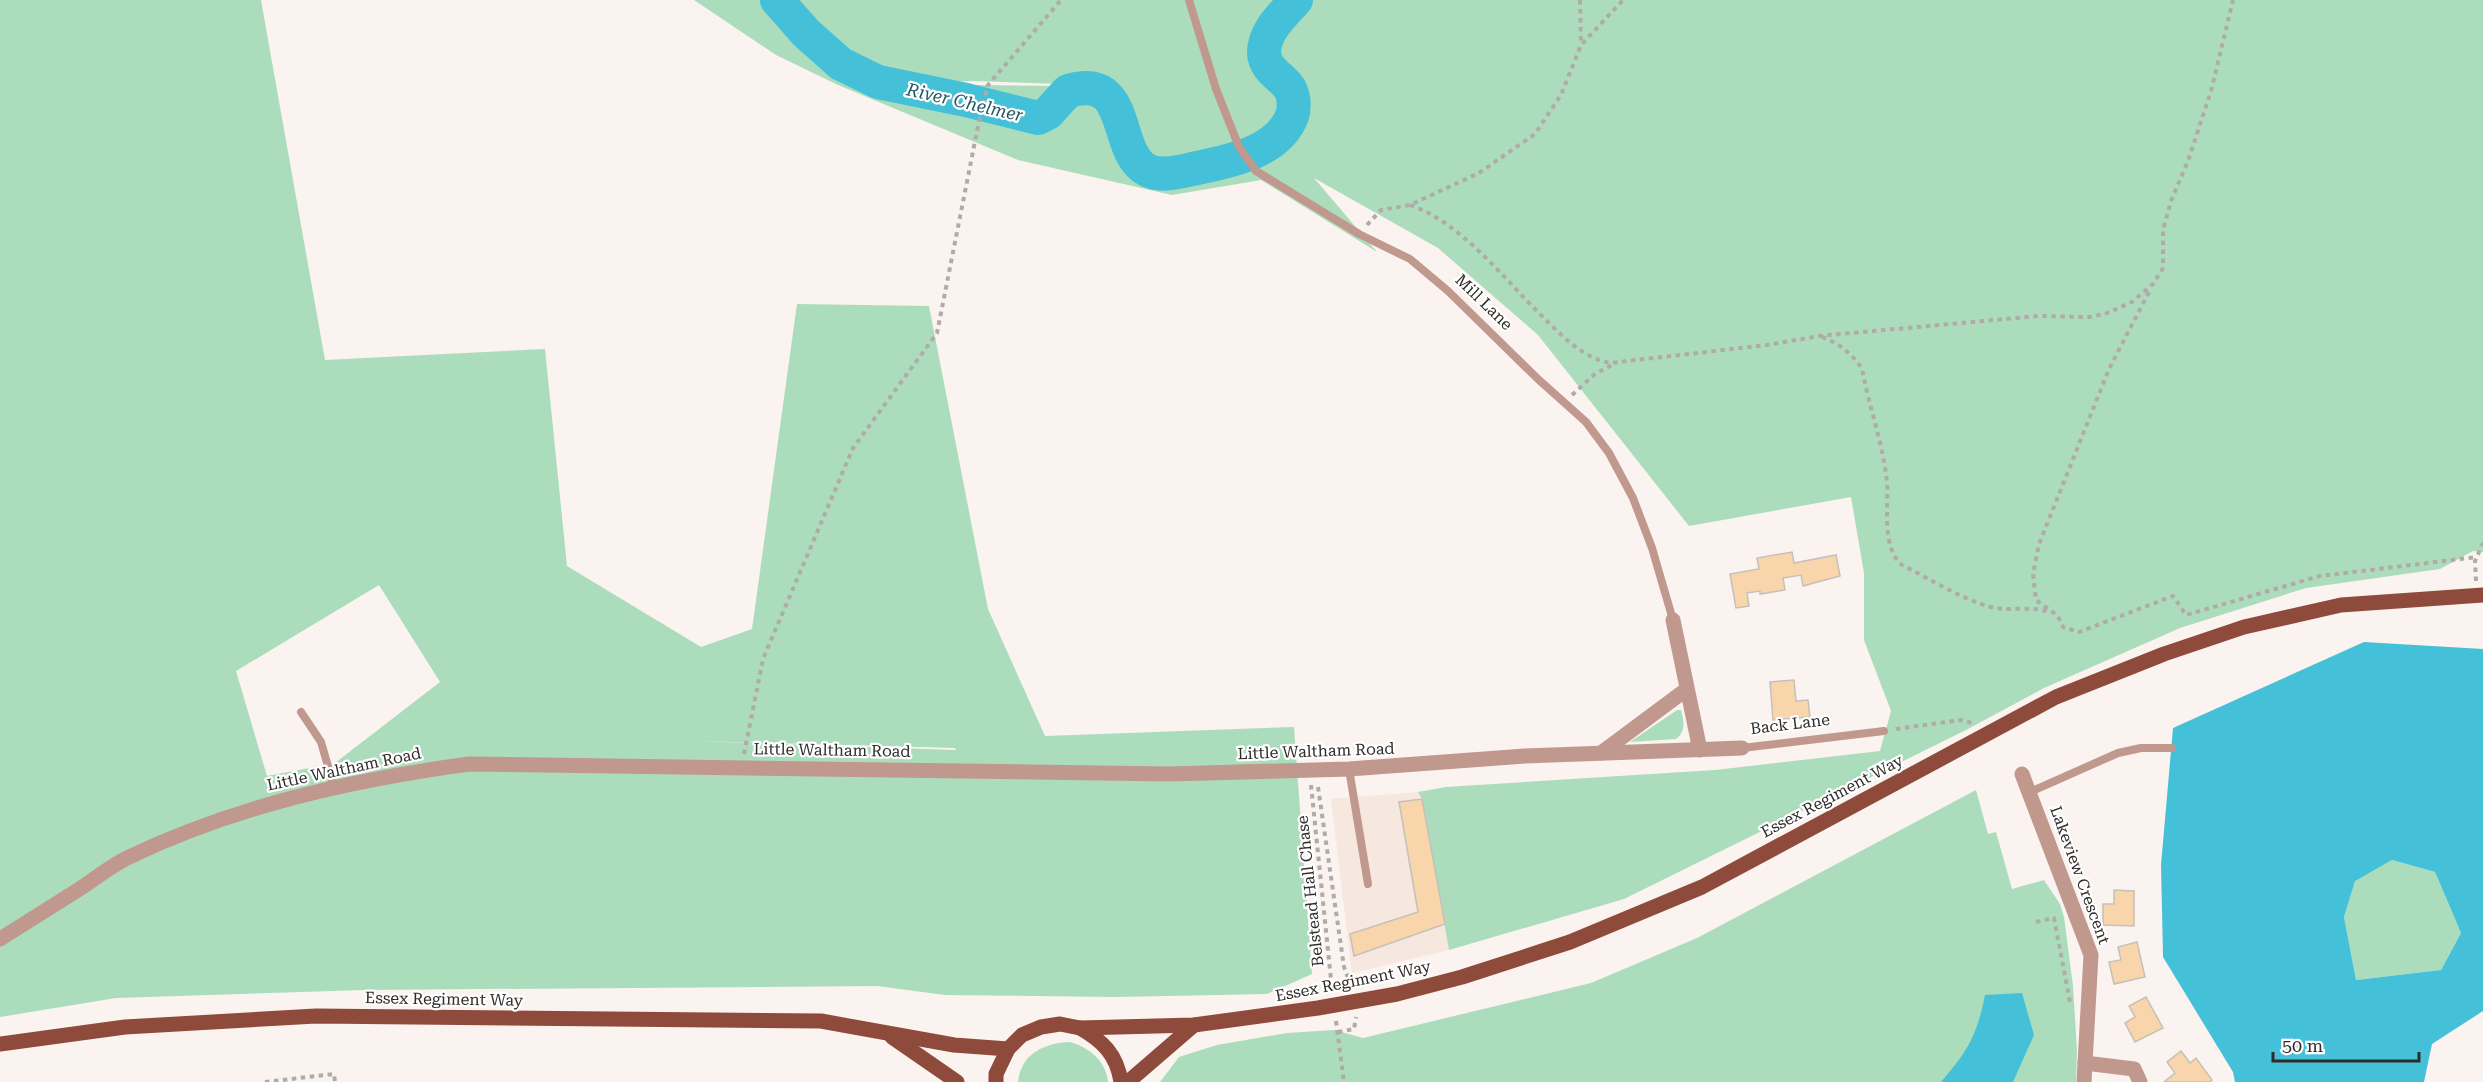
<svg xmlns="http://www.w3.org/2000/svg" width="2483" height="1082" font-family="'Roboto Serif',serif">
<style>
.built{fill:#f6e8df}
.green{fill:#abddbc;fill-rule:evenodd}
.water{fill:#44c1d9;fill-rule:evenodd}
.lines{fill:none;stroke-linecap:round;stroke-linejoin:round}
.river{stroke:#44c1d9;stroke-width:34}
.building{fill:#f8d5ab;stroke:#c5c0ba;stroke-width:1.5}
.path{stroke:#b0aba7;stroke-width:4;stroke-dasharray:4.5 4.5;stroke-linecap:butt}
.service{stroke:#c0988e;stroke-width:8}
.minor{stroke:#c0988e;stroke-width:15}
.primary{stroke:#8e4a3b;stroke-width:15}
.labels{text-anchor:middle;dominant-baseline:central;stroke-width:4.5;stroke-linejoin:round;paint-order:stroke}
.street-label{font-size:16px;fill:#2f2c2a;stroke:#fff}
.water-label{font-size:18px;font-style:italic;fill:#235761;stroke:#fff}
</style>
<rect width="100%" height="100%" fill="#faf3ef"/>
<path class="built" d="M 1418,792 L 1422,799 L 1449,950 L 1352,973 L 1331,799 Z"/>
<g class="green">
<path d="M 0,0 L 261,0 L 325,360 L 545,349 L 567,566 L 701,647 L 752,629 L 797,304 L 929,306 L 988,609 L 1045,736 L 1294,727 L 1312,974 L 1267,994 L 1115,997 L 945,995 L 877,986 L 364,990 L 116,998 L 0,1017 ZM 379,585 L 440,682 L 335,763 L 267,776 L 236,671 ZM 694,741 L 955,748 L 956,750 L 955,750 Z"/>
<path d="M 694,0 L 2483,0 L 2483,552 L 2473,551 L 2440,569 L 2306,588 L 2180,628 L 2044,688 L 1966,730 L 1624,899 L 1449,950 L 1422,799 L 1418,792 L 1446,787 L 1715,770 L 1880,751 L 1891,711 L 1864,640 L 1864,573 L 1851,497 L 1689,526 L 1538,335 L 1438,248 L 1314,178 L 1377,252 L 1261,180 L 1172,195 L 1018,160 L 838,85 L 776,55 ZM 973,81 L 1062,84 L 1137,117 L 1061,86 L 881,84 Z"/>
<path d="M 1677,710 L 1681,710 C 1684,722 1686,731 1676,739 L 1630,742 Z"/>
<path d="M 1976,790 L 1988,834 L 1996,832 L 2012,889 L 2044,880 L 2060,904 L 2064,917 L 2073,986 L 2077,1051 L 2076,1082 L 1160,1082 L 1179,1057 L 1217,1045 L 1287,1033 L 1334,1030 L 1363,1038 L 1591,983 L 1697,938 Z"/>
<path d="M 2392,860 L 2435,872 L 2461,933 L 2441,970 L 2356,980 L 2344,917 L 2355,880 Z"/>
<path d="M 1070,1042 C 1090,1048 1106,1061 1108,1082 L 1018,1082 C 1021,1053 1045,1043 1070,1042 Z"/>
</g>
<g class="water">
<path d="M 2364,642 L 2483,649 L 2483,1011 L 2432,1044 L 2424,1082 L 2235,1082 L 2233,1072 L 2163,957 L 2161,865 L 2173,728 ZM 2392,860 L 2435,872 L 2461,933 L 2441,970 L 2356,980 L 2344,917 L 2355,881 Z"/>
<path d="M 2022,993 L 2034,1035 L 2013,1082 L 1941,1082 C 1968,1051 1977,1035 1985,995 Z"/>
</g>
<g class="lines">
<path class="river" d="M 777,0 L 806,33 L 841,64 L 878,82 L 966,100 L 1038,118 L 1048,113 L 1068,91 C 1133,72 1112,152 1147,170 C 1161,178 1182,171 1197,168 C 1231,161 1278,152 1292,116 C 1295,107 1294,93 1288,86 C 1279,75 1265,69 1264,53 C 1264,31 1282,16 1296,0"/>
</g>
<g class="building">
<path d="M 1792,552 L 1794,563 L 1836,555 L 1840,576 L 1803,586 L 1801,575 L 1783,578 L 1785,590 L 1760,594 L 1760,591 L 1747,593 L 1749,606 L 1736,608 L 1730,574 L 1759,569 L 1757,558 Z"/>
<path d="M 1794,680 L 1796,701 L 1808,700 L 1810,717 L 1773,720 L 1770,682 Z"/>
<path d="M 1422,799 L 1445,924 L 1354,956 L 1350,934 L 1418,912 L 1399,802 Z"/>
<path d="M 2114,890 L 2134,891 L 2134,926 L 2103,925 L 2103,904 L 2114,904 Z"/>
<path d="M 2137,942 L 2145,977 L 2114,984 L 2109,962 L 2121,960 L 2118,947 Z"/>
<path d="M 2146,997 L 2163,1028 L 2135,1042 L 2125,1023 L 2135,1017 L 2129,1006 Z"/>
<path d="M 2181,1051 L 2190,1063 L 2196,1058 L 2212,1080 L 2209,1082 L 2164,1082 L 2175,1073 L 2167,1062 Z"/>
</g>
<g class="lines">
<g class="path">
<path d="M 1580,0 L 1581,44"/>
<path d="M 1410,205 C 1462,223 1503,278 1543,317 C 1562,336 1583,358 1610,363 L 1767,345 L 1819,336 L 2038,316 L 2089,317 L 2105,314 L 2132,302 L 2153,284 L 2163,268 L 2163,230 L 2171,201 L 2188,161 L 2211,91 L 2233,0"/>
<path d="M 1367,225 L 1381,210 L 1410,205 L 1479,173 L 1535,134 L 1561,95 L 1581,45 L 1623,0"/>
<path d="M 2149,292 L 2109,369 L 2039,544 L 2033,574 L 2036,600 L 2058,616 L 2063,627 L 2079,632 L 2173,596 L 2186,615 L 2320,576 L 2477,557"/>
<path d="M 1822,337 C 1837,342 1854,355 1862,369 C 1869,406 1883,444 1887,482 C 1889,508 1881,547 1902,565 C 1930,579 1958,597 1987,606 C 2008,613 2031,604 2051,613"/>
<path d="M 1572,395 L 1595,374 L 1614,364"/>
<path d="M 2476,581 L 2475,561 L 2483,543"/>
<path d="M 1896,729 L 1961,720 L 1972,723"/>
<path d="M 744,754 L 763,659 L 853,448 L 937,333 L 980,116 L 988,85 L 1061,0"/>
<path d="M 1311,785 L 1332,989"/>
<path d="M 1318,787 L 1344,967 L 1351,986"/>
<path d="M 2036,922 L 2054,918 L 2070,1002"/>
<path d="M 1336,1021 L 1344,1082"/>
<path d="M 1338,1032 L 1354,1029 L 1356,1017"/>
<path d="M 265,1082 L 334,1074 L 335,1082"/>
</g>
<g class="service">
<path d="M 1189,0 L 1216,89 L 1239,147 L 1256,171 L 1359,234 L 1410,259 L 1448,291 L 1539,380 L 1586,422 L 1609,453 L 1633,498 L 1652,548 L 1673,620"/>
<path d="M 301,712 L 321,742 L 334,787"/>
<path d="M 1742,748 L 1884,731"/>
<path d="M 1349,769 L 1368,884"/>
<path d="M 2030,792 L 2118,753 L 2141,748 L 2172,748"/>
</g>
<g class="minor">
<path d="M 1673,620 L 1700,750"/>
<path d="M 1601,753 L 1687,689"/>
<path d="M 2022,774 L 2091,955 L 2084,1082"/>
<path d="M 0,939 C 27,922 54,905 81,888 C 96,878 111,866 127,858 C 235,806 351,780 469,764 L 1168,774 L 1349,769 L 1525,756 L 1742,748"/>
<path d="M 2085,1063 L 2134,1069 L 2140,1082"/>
</g>
<g class="primary">
<path d="M 1080,1028 C 1103,1041 1117,1055 1121,1082"/>
<path d="M 892,1037 L 957,1082"/>
<path d="M 0,1044 L 125,1027 L 316,1016 L 821,1021 L 954,1045 L 1008,1049"/>
<path d="M 996,1082 L 996,1074 L 1008,1049 L 1022,1035 L 1041,1027 L 1060,1024 L 1080,1028 L 1194,1025 L 1318,1008 L 1397,994 L 1462,977 L 1570,942 L 1702,887 L 2056,697 L 2164,654 L 2244,627 L 2341,605 L 2483,595"/>
<path d="M 1128,1082 L 1194,1025"/>
</g>
</g>
<g class="labels">
<g class="street-label">
<text transform="translate(1484 302) rotate(44)">Mill Lane</text>
<text transform="translate(1790 724) rotate(-7)">Back Lane</text>
<text transform="translate(832 750) rotate(1)">Little Waltham Road</text>
<text transform="translate(1316 751) rotate(-2)">Little Waltham Road</text>
<text transform="translate(344 769) rotate(-12)">Little Waltham Road</text>
<text transform="translate(1832 796) rotate(-28)">Essex Regiment Way</text>
<text transform="translate(2080 875) rotate(70)">Lakeview Crescent</text>
<text transform="translate(1310 891) rotate(-96)">Belstead Hall Chase</text>
<text transform="translate(1353 981) rotate(-11)">Essex Regiment Way</text>
<text transform="translate(444 999) rotate(1)">Essex Regiment Way</text>
</g>
<g class="water-label">
<text transform="translate(965 102) rotate(13)">River Chelmer</text>
</g>
</g>
<path d="M2273 1052v9h146v-9" fill="none" stroke="#2f2c2a" stroke-width="3"/>
<text x="2282" y="1052" font-size="18" fill="#2f2c2a" stroke="#ffffff" stroke-width="4.5" paint-order="stroke">50 m</text>
</svg>
